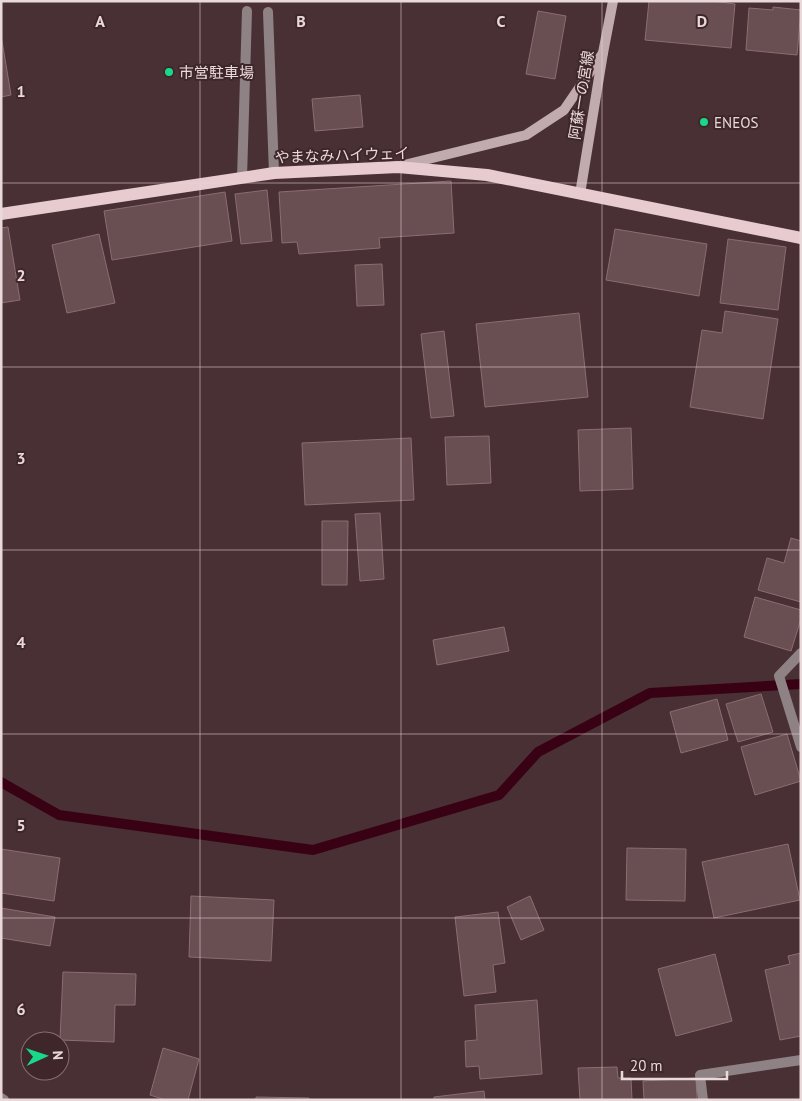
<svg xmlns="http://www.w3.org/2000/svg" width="802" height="1101" font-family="'PT Sans','Noto Sans JP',sans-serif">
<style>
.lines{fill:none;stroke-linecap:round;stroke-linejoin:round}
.stream{stroke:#390214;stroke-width:10}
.building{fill:#694e52;stroke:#8b6d72}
.service{stroke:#8f8284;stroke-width:10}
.minor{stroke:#8f8284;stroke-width:10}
.secondary{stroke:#c1abae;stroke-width:10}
.primary{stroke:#e7cbcf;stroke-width:12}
.grid{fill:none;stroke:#ead9db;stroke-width:1;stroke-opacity:0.55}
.poi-dot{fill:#18d989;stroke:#3e262a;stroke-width:2}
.labels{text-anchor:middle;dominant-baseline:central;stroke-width:4;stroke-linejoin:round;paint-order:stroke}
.poi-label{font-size:15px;fill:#ead9db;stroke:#3e262a;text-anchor:start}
.street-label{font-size:15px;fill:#ead9db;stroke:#3e262a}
.grid-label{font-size:16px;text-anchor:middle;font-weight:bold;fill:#ead9db;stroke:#3e262a;stroke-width:4;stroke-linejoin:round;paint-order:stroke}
</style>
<rect width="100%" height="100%" fill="#493034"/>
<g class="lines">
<path class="stream" d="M 1,782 L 59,815 L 313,850 L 499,795 L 538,752 L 650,693 L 801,684"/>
</g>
<g class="building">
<path d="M 649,1 L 712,1 L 735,4 L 731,48 L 645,40 Z"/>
<path d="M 773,7 L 801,10 L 797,55 L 746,50 L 749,8 L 773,10 Z"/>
<path d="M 538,11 L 566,16 L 555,79 L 526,74 Z"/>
<path d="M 1,35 L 11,95 L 1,97 Z"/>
<path d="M 360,95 L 363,127 L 315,131 L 312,99 Z"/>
<path d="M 451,181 L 454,233 L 379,238 L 380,248 L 299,254 L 297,242 L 282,243 L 279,192 Z"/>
<path d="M 267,190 L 272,241 L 241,244 L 235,194 Z"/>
<path d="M 225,192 L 232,241 L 112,260 L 104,211 Z"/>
<path d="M 8,227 L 20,300 L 1,303 L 1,228 Z"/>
<path d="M 615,229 L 707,244 L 699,296 L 606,280 Z"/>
<path d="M 99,234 L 115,303 L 67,313 L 52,245 Z"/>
<path d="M 728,239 L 786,247 L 778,310 L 720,303 Z"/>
<path d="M 382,264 L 384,305 L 357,306 L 355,265 Z"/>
<path d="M 725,311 L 778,319 L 763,419 L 690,407 L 702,330 L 722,333 Z"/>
<path d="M 579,313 L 588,397 L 485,407 L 476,324 Z"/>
<path d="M 444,331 L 454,416 L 431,418 L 421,334 Z"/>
<path d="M 631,428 L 633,489 L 580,491 L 578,430 Z"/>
<path d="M 489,436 L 491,483 L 447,485 L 445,437 Z"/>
<path d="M 411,438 L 414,500 L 305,505 L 302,443 Z"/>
<path d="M 380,513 L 384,579 L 360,581 L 355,514 Z"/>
<path d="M 322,521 L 348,521 L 347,585 L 322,585 Z"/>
<path d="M 791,538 L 801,541 L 801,602 L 758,590 L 767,558 L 784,563 Z"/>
<path d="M 755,597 L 801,610 L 801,619 L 791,651 L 744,637 Z"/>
<path d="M 504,627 L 509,651 L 437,665 L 433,640 Z"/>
<path d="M 761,694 L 773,732 L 738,742 L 726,704 Z"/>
<path d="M 717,699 L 728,740 L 681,753 L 670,712 Z"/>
<path d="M 787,734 L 801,781 L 755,795 L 741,747 Z"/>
<path d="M 788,844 L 800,900 L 714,918 L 702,862 Z"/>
<path d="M 627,848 L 686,849 L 685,901 L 626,900 Z"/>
<path d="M 1,849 L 60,858 L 54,901 L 1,893 Z"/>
<path d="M 191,896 L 274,900 L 271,961 L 189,957 Z"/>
<path d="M 530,896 L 544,930 L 521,940 L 507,907 Z"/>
<path d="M 1,908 L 55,917 L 50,946 L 1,938 Z"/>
<path d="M 498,912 L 505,963 L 493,965 L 496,992 L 464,996 L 455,917 Z"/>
<path d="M 801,953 L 801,1036 L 780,1040 L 765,970 L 790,964 L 788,956 Z"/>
<path d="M 715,954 L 732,1021 L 676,1036 L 658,969 Z"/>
<path d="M 63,972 L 136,974 L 135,1005 L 115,1005 L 114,1042 L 60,1040 Z"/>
<path d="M 537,1000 L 542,1074 L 480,1079 L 479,1066 L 466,1067 L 465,1041 L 477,1040 L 475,1005 Z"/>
<path d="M 163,1048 L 199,1059 L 188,1100 L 166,1100 L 150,1095 Z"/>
<path d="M 617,1067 L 618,1078 L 631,1078 L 632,1100 L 580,1100 L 578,1068 Z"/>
<path d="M 696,1078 L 697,1100 L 644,1100 L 643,1081 Z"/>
<path d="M 484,1091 L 485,1100 L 434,1100 L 434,1097 Z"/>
<path d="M 256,1097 L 309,1098 L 309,1100 L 256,1100 Z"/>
</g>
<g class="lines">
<g class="service">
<path d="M 268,12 L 274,173"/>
<path d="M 242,178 L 247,11"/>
</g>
<g class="minor">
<path d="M 801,653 L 779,676 L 801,747"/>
<path d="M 1,1098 L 4,1100"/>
<path d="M 703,1100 L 700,1075 L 801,1060"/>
</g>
<g class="secondary">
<path d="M 404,165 L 526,135 L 564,110 L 603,53"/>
<path d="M 580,194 L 603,53 L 613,1"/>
</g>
<path class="primary" d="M 1,214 L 274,173 L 398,167 L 487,175 L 801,238"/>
</g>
<path class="grid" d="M 200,1 L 200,1100M 401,1 L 401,1100M 602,1 L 602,1100M 1,183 L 801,183M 1,367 L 801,367M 1,550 L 801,550M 1,734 L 801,734M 1,918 L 801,918"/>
<g class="poi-dot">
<circle cx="169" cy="72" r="5"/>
<circle cx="704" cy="122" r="5"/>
</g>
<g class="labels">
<g class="poi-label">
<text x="179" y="72">市営駐車場</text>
<text x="714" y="122">ENEOS</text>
</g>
<g class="street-label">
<text transform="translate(581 95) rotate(-81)">阿蘇一の宮線</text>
<text transform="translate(342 155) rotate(-2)">やまなみハイウェイ</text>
</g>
</g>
<g class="grid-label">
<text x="100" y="27">A</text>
<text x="301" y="27">B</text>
<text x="501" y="27">C</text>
<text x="702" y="27">D</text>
<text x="21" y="97">1</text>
<text x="21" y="281">2</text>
<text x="21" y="464">3</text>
<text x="21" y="648">4</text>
<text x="21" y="831">5</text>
<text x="21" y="1015">6</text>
</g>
<rect width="802" height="1101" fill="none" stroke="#ead9db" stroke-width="5"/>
<g transform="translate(45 1056) rotate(87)"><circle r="24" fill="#3e262a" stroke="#836e71"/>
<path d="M0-4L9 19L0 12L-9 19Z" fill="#18d989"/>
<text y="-8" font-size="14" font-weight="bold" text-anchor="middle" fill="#ead9db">N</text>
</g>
<path d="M622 1071v8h105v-8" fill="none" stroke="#ead9db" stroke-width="2.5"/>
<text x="630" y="1071" font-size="15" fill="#ead9db" stroke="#3e262a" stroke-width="4" paint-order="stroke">20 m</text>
</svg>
